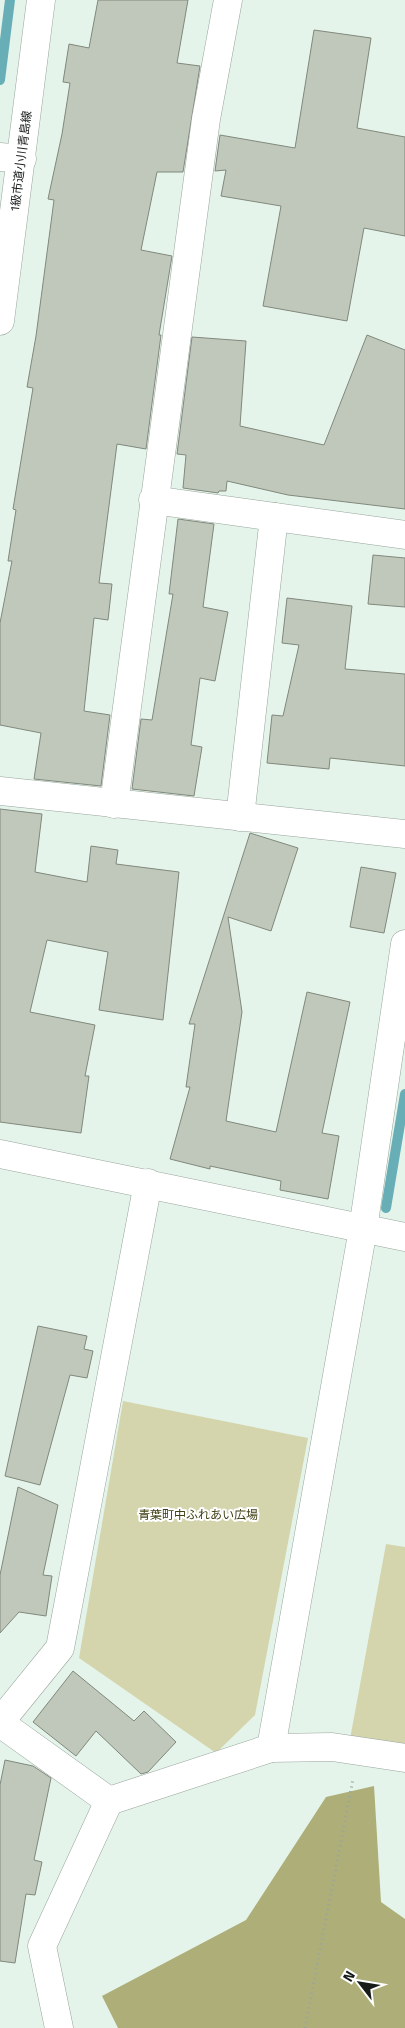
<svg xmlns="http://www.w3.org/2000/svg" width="405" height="2028" font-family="'Fira Sans','Noto Sans JP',sans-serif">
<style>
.green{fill:#d4d5ad}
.forest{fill:#aeae79}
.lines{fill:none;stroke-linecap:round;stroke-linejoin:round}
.stream{stroke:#67aeb6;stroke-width:10}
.building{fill:#c0c8bb;stroke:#81887c}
.minor-casing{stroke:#98a59c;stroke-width:29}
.tertiary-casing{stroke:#98a59c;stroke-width:29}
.path{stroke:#99a49d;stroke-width:3;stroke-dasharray:1 4;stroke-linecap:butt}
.minor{stroke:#fff;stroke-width:28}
.tertiary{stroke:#fff;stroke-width:28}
.labels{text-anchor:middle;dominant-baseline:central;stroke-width:4;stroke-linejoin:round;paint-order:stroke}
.street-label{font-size:12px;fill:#171c19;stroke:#fff}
.park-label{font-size:12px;fill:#414117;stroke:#fff}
</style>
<rect width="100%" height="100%" fill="#e5f4ea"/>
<g class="green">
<path d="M 123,1401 L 308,1438 L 255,1715 L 216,1753 L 79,1658 Z"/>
<path d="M 386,1544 L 405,1547 L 405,1746 L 350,1739 Z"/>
</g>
<path class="forest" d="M 374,1786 L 381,1902 L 405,1919 L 405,2028 L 118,2028 L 102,1996 L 246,1920 L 326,1797 Z"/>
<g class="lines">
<g class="stream">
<path d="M 0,80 L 10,0"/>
<path d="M 386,1208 L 405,1094"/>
</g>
</g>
<g class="building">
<path d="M 98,0 L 188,0 L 177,63 L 200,66 L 183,172 L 157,172 L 141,250 L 172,256 L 159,335 L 161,335 L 146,449 L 117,444 L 99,583 L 112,584 L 108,620 L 94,618 L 84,711 L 110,715 L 101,786 L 34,779 L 41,733 L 0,725 L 0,623 L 12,561 L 8,561 L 16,510 L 13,509 L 33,388 L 27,387 L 36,336 L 54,200 L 48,199 L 62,134 L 70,83 L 63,82 L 69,44 L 89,48 Z"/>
<path d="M 314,30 L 371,38 L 357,128 L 405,137 L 405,236 L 364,228 L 347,321 L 263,306 L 281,206 L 221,196 L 226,170 L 215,171 L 220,135 L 295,148 Z"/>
<path d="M 367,335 L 405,350 L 405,509 L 288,495 L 227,481 L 226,491 L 219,491 L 218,493 L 183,488 L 186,455 L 177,454 L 192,337 L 246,341 L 240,426 L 324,445 Z"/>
<path d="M 178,519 L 214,524 L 203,607 L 228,612 L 215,681 L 200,678 L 191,745 L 202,747 L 194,796 L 132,789 L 141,719 L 152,720 L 173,594 L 169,594 Z"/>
<path d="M 373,555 L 405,558 L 405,607 L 368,604 Z"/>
<path d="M 287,598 L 352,606 L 345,669 L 405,674 L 405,766 L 330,758 L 329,769 L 267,763 L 272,715 L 283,716 L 299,645 L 282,643 Z"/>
<path d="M 0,809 L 42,814 L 35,872 L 87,882 L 91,846 L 118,850 L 116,864 L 179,872 L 163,1020 L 99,1010 L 108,952 L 47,940 L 30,1012 L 95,1025 L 85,1076 L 89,1076 L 81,1133 L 0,1122 Z"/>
<path d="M 250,833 L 298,848 L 271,931 L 228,917 L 242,1012 L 226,1121 L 276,1132 L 307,992 L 350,1002 L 322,1133 L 339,1136 L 328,1199 L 280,1190 L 281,1181 L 210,1166 L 210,1169 L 170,1159 L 190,1087 L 186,1087 L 195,1024 L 189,1024 Z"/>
<path d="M 361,867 L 396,873 L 384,933 L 350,927 Z"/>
<path d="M 38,1326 L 87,1336 L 84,1349 L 93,1351 L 87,1378 L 70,1375 L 40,1485 L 5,1476 Z"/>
<path d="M 18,1487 L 58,1505 L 43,1575 L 52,1576 L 46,1616 L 19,1612 L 0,1633 L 0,1575 Z"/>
<path d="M 73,1671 L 134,1721 L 144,1711 L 176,1742 L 148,1772 L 141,1774 L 96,1731 L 76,1756 L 33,1722 Z"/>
<path d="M 5,1760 L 33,1766 L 51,1778 L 34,1860 L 42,1862 L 35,1895 L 26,1894 L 15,1963 L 0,1961 L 0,1785 Z"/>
</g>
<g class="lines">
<defs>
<g id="minor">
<path d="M 0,157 L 22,159"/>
<path d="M 153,500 L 405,535"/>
<path d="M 0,791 L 405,834"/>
<path d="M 114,804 L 206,119 L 228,0"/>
<path d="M 240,817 L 274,517"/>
<path d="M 0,1154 L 405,1237"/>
<path d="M 0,1722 L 60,1648 L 148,1183"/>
<path d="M 0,1723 L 109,1801"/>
<path d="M 271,1748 L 363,1229 L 405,944"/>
<path d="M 59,2028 L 42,1946 L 109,1801 L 271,1748 L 332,1747 L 405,1758"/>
</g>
<path id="tertiary" d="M 0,321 L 41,0"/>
</defs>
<use href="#minor" class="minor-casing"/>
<use href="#tertiary" class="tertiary-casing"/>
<path class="path" d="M 305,2028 L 353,1779"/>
<use href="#minor" class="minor"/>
<use href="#tertiary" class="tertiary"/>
</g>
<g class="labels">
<g class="street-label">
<text transform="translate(21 161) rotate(-83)">1級市道小川青島線</text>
</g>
<g class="park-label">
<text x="198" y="1515">青葉町中ふれあい広場</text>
</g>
</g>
<g transform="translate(360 1983) rotate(301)" stroke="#ffffff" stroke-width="4" paint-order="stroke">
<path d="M0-4L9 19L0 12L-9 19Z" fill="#171c19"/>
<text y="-8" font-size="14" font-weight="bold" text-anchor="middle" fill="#171c19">N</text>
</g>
</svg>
